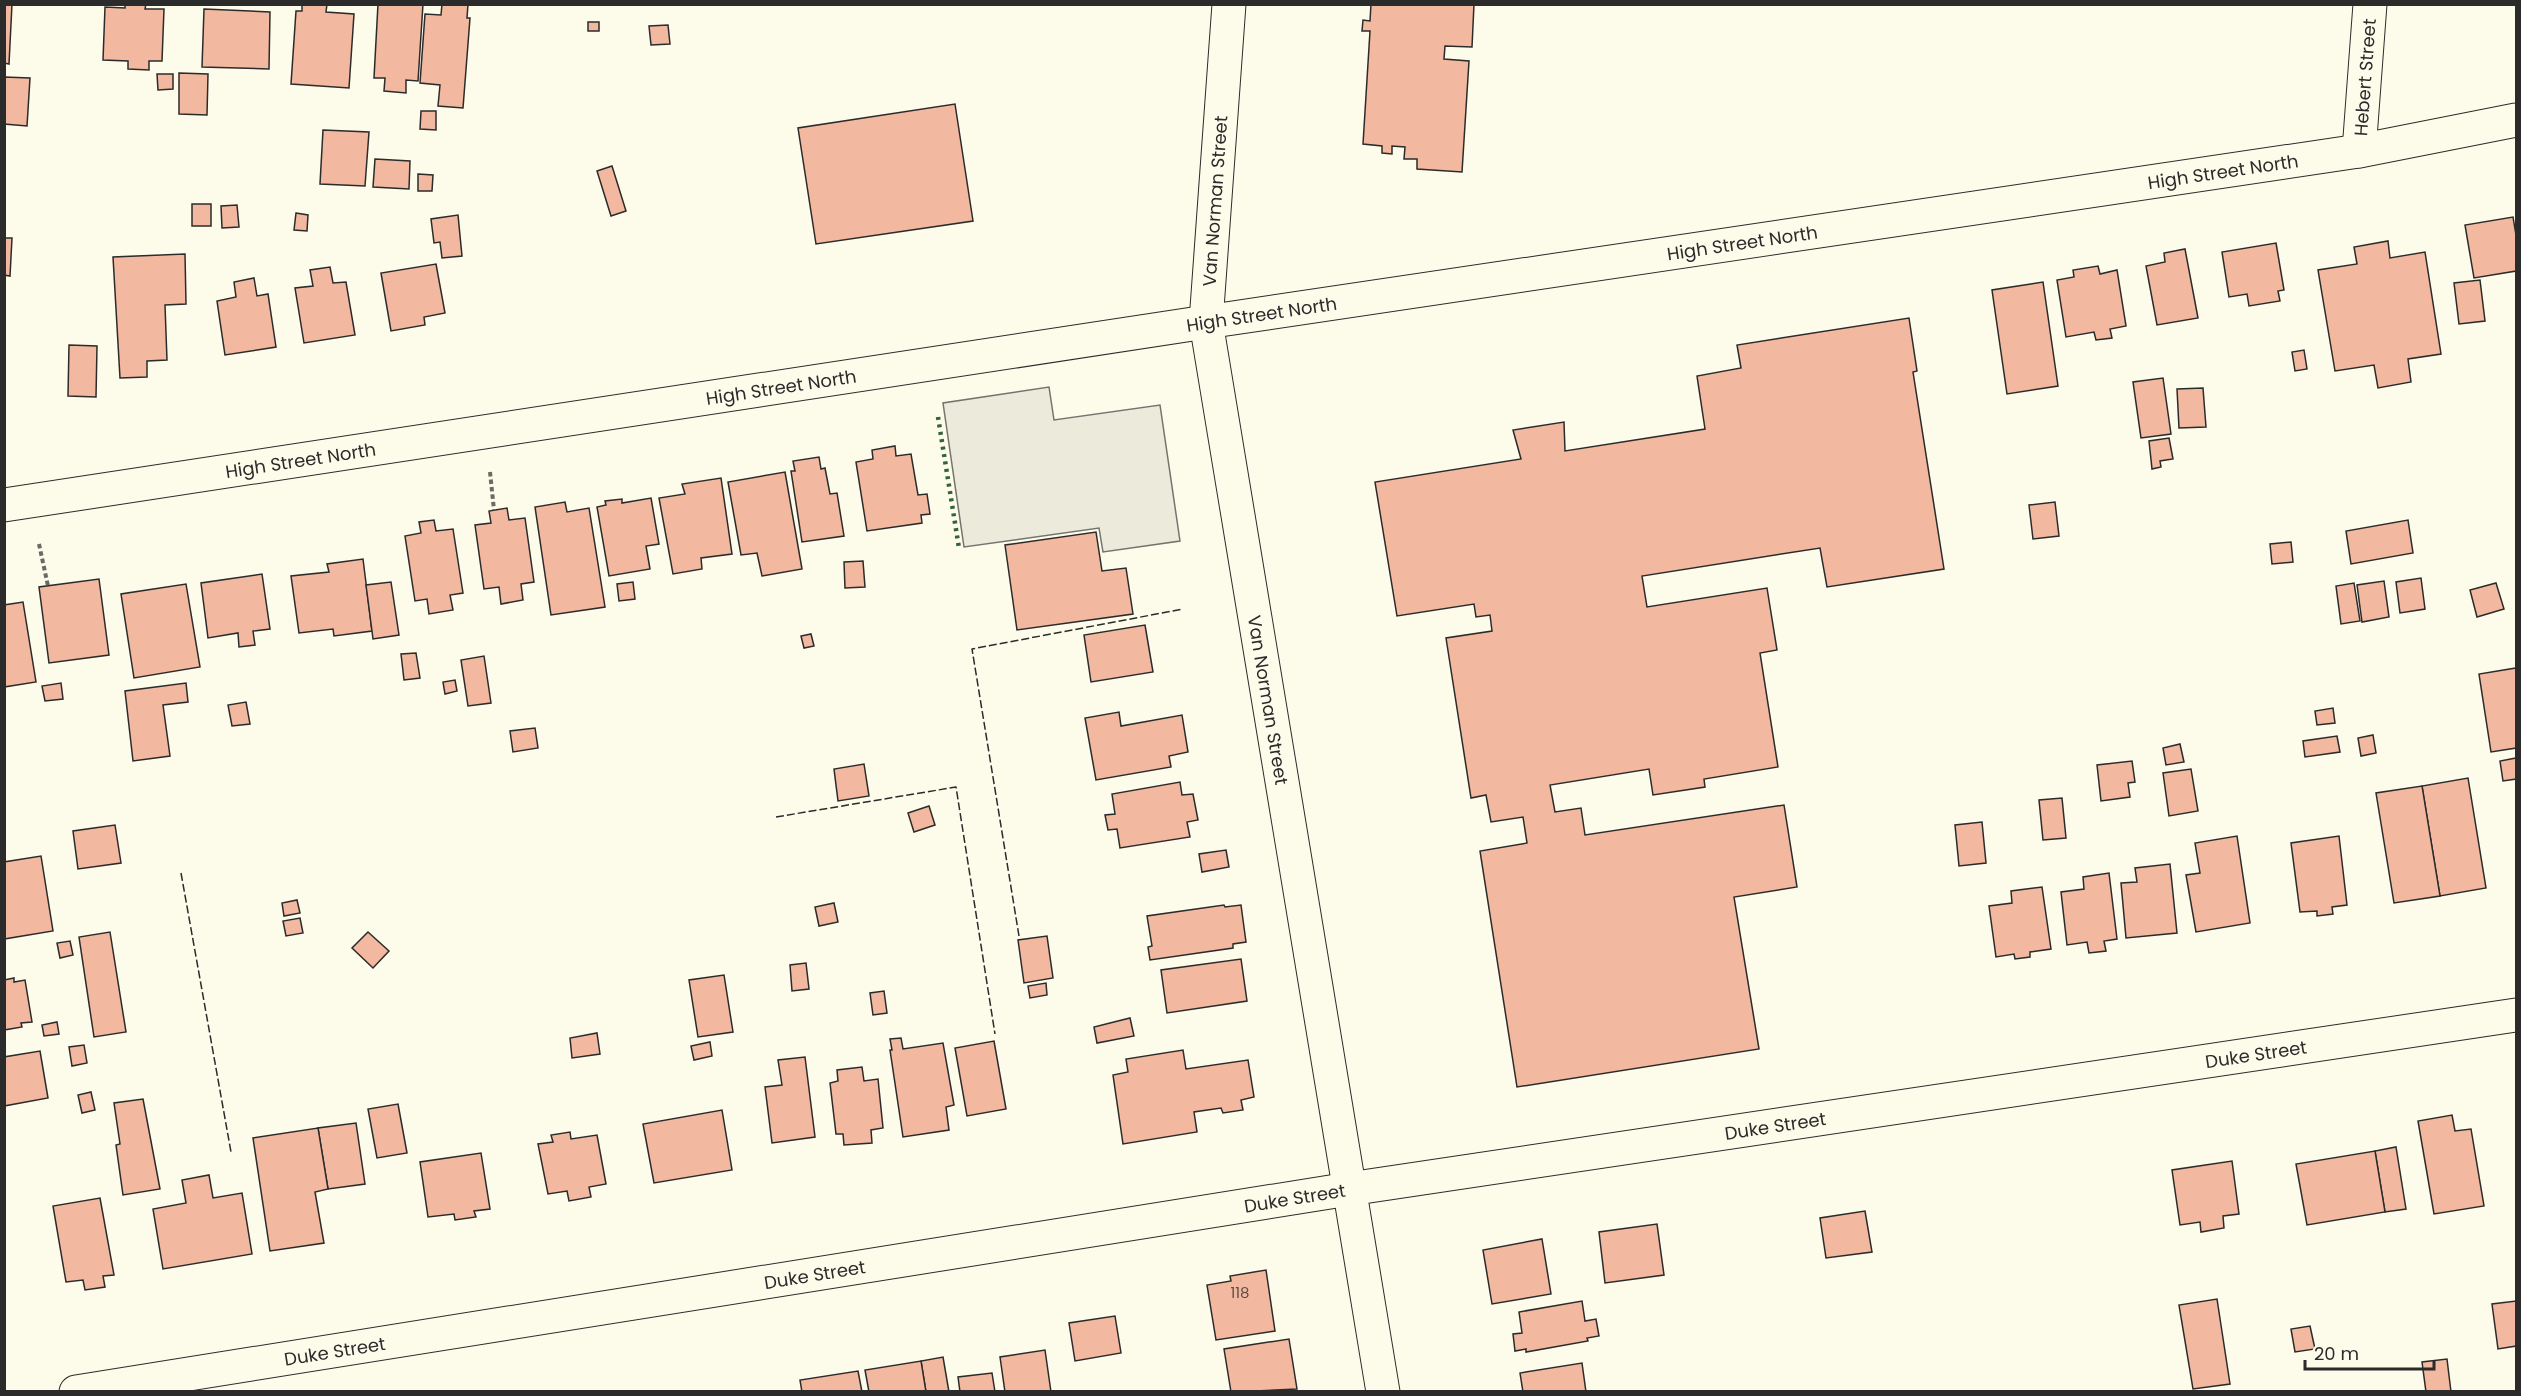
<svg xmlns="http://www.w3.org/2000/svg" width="2521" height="1396" font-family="Poppins,sans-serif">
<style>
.parking{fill:#eceadb;stroke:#74746e;stroke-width:1.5}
.building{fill:#f2b8a0;stroke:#2b2b2b;stroke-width:1.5}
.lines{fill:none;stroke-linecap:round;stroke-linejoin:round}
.minor-casing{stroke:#2b2b2b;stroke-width:35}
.secondary-casing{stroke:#2b2b2b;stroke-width:35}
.path{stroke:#6a6964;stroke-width:4;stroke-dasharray:4.5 3;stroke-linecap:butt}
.minor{stroke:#fdfbea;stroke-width:33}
.secondary{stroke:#fdfbea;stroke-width:33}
.hedge{stroke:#34623c;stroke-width:4.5;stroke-dasharray:3 4.5;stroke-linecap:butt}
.fence{stroke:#2b2b2b;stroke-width:1.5;stroke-dasharray:8 3;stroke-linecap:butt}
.labels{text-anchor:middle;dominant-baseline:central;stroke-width:4.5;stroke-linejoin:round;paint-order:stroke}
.number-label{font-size:15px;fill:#5d4e48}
.street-label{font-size:18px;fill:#2b2b2b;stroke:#fdfbea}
</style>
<rect width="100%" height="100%" fill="#fdfbea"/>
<path class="parking" d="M 1049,387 L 1054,420 L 1160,405 L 1180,541 L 1103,552 L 1099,528 L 964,547 L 943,403 Z"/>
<g class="building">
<path d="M 4,4 L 12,4 L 9,64 L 4,63 Z"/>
<path d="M 125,4 L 146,4 L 145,9 L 164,9 L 162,61 L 149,61 L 149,70 L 128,69 L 128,61 L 103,60 L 105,7 L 125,8 Z"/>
<path d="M 302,4 L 327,4 L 326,12 L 354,14 L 349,88 L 291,84 L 296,11 L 302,11 Z"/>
<path d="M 378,4 L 423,4 L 418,81 L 406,80 L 406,93 L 384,91 L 385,78 L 374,78 Z"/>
<path d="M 442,4 L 468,4 L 467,18 L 470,18 L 463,108 L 438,106 L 440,85 L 420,83 L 425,14 L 441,15 Z"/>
<path d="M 1371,4 L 1474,4 L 1472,47 L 1445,46 L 1444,59 L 1469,61 L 1462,172 L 1417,169 L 1417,159 L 1404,159 L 1405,147 L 1392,146 L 1392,154 L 1382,153 L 1382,146 L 1363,144 L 1370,31 L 1362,31 L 1363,20 L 1370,21 Z"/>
<path d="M 204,9 L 270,12 L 269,69 L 202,67 Z"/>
<rect x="588" y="22" width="11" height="9"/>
<path d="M 668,25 L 670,44 L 651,45 L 649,26 Z"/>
<path d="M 179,73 L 208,74 L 207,115 L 179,114 Z"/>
<path d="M 157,74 L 173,74 L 173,89 L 158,90 Z"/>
<path d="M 4,77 L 30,78 L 27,126 L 4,124 Z"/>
<path d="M 955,104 L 973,221 L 816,244 L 798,128 Z"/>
<path d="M 421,111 L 436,111 L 436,130 L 420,129 Z"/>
<path d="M 323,130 L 369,132 L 365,186 L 320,184 Z"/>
<path d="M 375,159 L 410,161 L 409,189 L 373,187 Z"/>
<path d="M 612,166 L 626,211 L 611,216 L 597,171 Z"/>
<path d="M 418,174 L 433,175 L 432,191 L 418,191 Z"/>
<rect x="192" y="204" width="19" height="22"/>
<path d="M 237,205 L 239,227 L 222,228 L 221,206 Z"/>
<path d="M 296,213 L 308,215 L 307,231 L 294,230 Z"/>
<path d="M 458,215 L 462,256 L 442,258 L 440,242 L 434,243 L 431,219 Z"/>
<path d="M 2513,217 L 2516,235 L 2516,271 L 2474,278 L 2465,225 Z"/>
<path d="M 4,238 L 12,238 L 10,276 L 4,275 Z"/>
<path d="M 2388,241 L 2390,258 L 2425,252 L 2441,354 L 2408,359 L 2411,382 L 2378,388 L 2374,365 L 2335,371 L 2318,270 L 2357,264 L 2354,247 Z"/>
<path d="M 2276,243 L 2284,290 L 2278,291 L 2280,301 L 2249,306 L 2247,294 L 2229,297 L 2222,252 Z"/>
<path d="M 2185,249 L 2198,318 L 2157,325 L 2146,266 L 2165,262 L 2164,253 Z"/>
<path d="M 185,254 L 186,304 L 165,305 L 167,360 L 147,361 L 147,377 L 120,378 L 113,257 Z"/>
<path d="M 436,264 L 445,313 L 424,317 L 425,325 L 391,331 L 381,273 Z"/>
<path d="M 2098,266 L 2100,274 L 2117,270 L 2126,326 L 2110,329 L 2112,338 L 2096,340 L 2094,332 L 2066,337 L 2057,280 L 2074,277 L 2073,270 Z"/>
<path d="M 330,267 L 333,283 L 346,282 L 355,335 L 304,343 L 295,288 L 313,286 L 310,270 Z"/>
<path d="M 254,278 L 257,296 L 268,294 L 276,347 L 225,355 L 217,301 L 236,297 L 234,282 Z"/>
<path d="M 2480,280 L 2485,321 L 2459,324 L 2454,283 Z"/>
<path d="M 2043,282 L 2058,386 L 2007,394 L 1992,290 Z"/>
<path d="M 1909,318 L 1917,371 L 1913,372 L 1944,569 L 1827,587 L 1820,548 L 1642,576 L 1647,607 L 1767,588 L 1777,650 L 1760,653 L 1778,767 L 1704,779 L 1705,787 L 1653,795 L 1649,769 L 1550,785 L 1555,812 L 1581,808 L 1585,835 L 1784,805 L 1797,887 L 1734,897 L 1759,1049 L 1517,1087 L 1480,851 L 1527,843 L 1523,817 L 1491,822 L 1486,795 L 1471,798 L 1446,638 L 1492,631 L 1490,615 L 1476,617 L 1474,604 L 1397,616 L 1375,482 L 1521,459 L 1513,430 L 1564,422 L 1565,451 L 1705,429 L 1697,376 L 1741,368 L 1737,345 Z"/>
<path d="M 69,345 L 97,346 L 96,397 L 68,396 Z"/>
<path d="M 2304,350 L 2307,369 L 2295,371 L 2292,352 Z"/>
<path d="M 2163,378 L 2171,434 L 2141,438 L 2133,382 Z"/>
<path d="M 2203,388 L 2206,427 L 2179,428 L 2177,389 Z"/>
<path d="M 2169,438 L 2173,459 L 2160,461 L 2161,467 L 2152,469 L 2149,441 Z"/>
<path d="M 895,446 L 896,456 L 911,454 L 918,495 L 927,494 L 930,514 L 921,515 L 922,523 L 867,531 L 856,462 L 873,459 L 872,450 Z"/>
<path d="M 819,457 L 821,469 L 825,468 L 830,494 L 837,493 L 844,536 L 802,542 L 791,471 L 795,471 L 793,461 Z"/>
<path d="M 785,472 L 802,569 L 762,576 L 757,553 L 741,555 L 728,482 Z"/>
<path d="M 721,478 L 732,554 L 701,558 L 702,569 L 673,574 L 659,498 L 685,494 L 682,484 Z"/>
<path d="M 651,498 L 659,544 L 646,546 L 650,569 L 609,576 L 597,507 L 606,505 L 605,501 L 622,499 L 622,503 Z"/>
<path d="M 565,502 L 567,512 L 589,508 L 605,607 L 551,615 L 535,507 Z"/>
<path d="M 2055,502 L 2059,536 L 2033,539 L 2029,505 Z"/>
<path d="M 507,508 L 509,520 L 525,518 L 534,582 L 521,584 L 523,600 L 501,604 L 499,587 L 484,589 L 475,525 L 491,523 L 489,511 Z"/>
<path d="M 434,520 L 436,531 L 453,529 L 463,593 L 450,595 L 453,610 L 429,614 L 427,599 L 415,601 L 405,536 L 421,533 L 419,522 Z"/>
<path d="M 2408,520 L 2413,553 L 2351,564 L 2346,531 Z"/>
<path d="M 1096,532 L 1102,571 L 1126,568 L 1133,614 L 1017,630 L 1005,545 Z"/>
<path d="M 2291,542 L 2293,562 L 2272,564 L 2270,544 Z"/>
<path d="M 363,559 L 372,631 L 334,636 L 333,629 L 299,633 L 291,576 L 329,572 L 327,564 Z"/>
<path d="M 863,561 L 865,587 L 845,588 L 844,562 Z"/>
<path d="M 262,574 L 270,629 L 253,631 L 255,645 L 239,647 L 238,633 L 208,638 L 201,583 Z"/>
<path d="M 2421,578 L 2425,609 L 2400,613 L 2396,582 Z"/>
<path d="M 99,579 L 109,655 L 49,663 L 39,587 Z"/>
<path d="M 2384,581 L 2389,617 L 2362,622 L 2357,585 Z"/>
<path d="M 391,582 L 399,635 L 373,639 L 366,585 Z"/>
<path d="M 633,582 L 635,599 L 619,601 L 617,584 Z"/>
<path d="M 2354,583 L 2360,621 L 2341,624 L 2336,586 Z"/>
<path d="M 2496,583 L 2504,609 L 2477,617 L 2470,590 Z"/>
<path d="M 186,584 L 200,667 L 134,678 L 121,594 Z"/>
<path d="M 23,602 L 36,682 L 4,687 L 4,605 Z"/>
<path d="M 1145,625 L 1153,672 L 1091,682 L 1084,635 Z"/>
<path d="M 811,634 L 814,646 L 804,648 L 801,636 Z"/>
<path d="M 416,653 L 420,678 L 404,680 L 401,654 Z"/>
<path d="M 484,656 L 491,703 L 468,706 L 461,660 Z"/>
<path d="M 2516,668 L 2516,748 L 2491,752 L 2479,674 Z"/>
<path d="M 455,680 L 457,691 L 445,694 L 443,682 Z"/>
<path d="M 61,683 L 63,699 L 45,701 L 42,686 Z"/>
<path d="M 186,683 L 188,702 L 163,705 L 170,756 L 133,761 L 125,691 Z"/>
<path d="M 246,702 L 250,724 L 232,726 L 228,705 Z"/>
<path d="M 2333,708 L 2335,723 L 2317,725 L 2315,711 Z"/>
<path d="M 1119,712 L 1121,726 L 1182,715 L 1188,752 L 1169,756 L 1171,767 L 1096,780 L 1085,718 Z"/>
<path d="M 535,728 L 538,748 L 513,752 L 510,731 Z"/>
<path d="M 2373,735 L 2376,753 L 2361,756 L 2358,738 Z"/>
<path d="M 2337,736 L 2340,752 L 2305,757 L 2303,741 Z"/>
<path d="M 2180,744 L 2184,762 L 2166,765 L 2163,748 Z"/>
<path d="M 2516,758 L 2516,779 L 2503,781 L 2500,761 Z"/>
<path d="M 2132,761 L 2135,782 L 2128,783 L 2130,797 L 2101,801 L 2097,765 Z"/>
<path d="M 864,764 L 869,796 L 838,801 L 834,769 Z"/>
<path d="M 2191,769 L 2198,811 L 2169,816 L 2163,773 Z"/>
<path d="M 2468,778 L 2486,888 L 2440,896 L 2422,786 Z"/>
<path d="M 1180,782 L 1182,795 L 1193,794 L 1198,820 L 1187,822 L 1190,837 L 1120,848 L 1117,829 L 1108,830 L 1105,815 L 1115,814 L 1112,794 Z"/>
<path d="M 2422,786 L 2440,896 L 2394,903 L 2376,793 Z"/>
<path d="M 2062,798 L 2066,838 L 2043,840 L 2039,800 Z"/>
<path d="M 929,806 L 935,825 L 914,832 L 908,813 Z"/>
<path d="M 1982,822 L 1986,863 L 1959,866 L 1955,825 Z"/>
<path d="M 115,825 L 121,863 L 78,869 L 73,831 Z"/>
<path d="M 2237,836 L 2250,923 L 2196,932 L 2186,875 L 2200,873 L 2195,843 Z"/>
<path d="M 2339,836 L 2347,905 L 2332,907 L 2333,914 L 2317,916 L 2317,911 L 2300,912 L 2291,843 Z"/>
<path d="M 1226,850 L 1229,867 L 1202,872 L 1199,854 Z"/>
<path d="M 41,856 L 53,931 L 4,939 L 4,862 Z"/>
<path d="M 2170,864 L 2177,933 L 2126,938 L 2121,883 L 2137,882 L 2135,868 Z"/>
<path d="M 2109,873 L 2117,939 L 2104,941 L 2106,951 L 2089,953 L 2087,942 L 2067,945 L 2061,892 L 2084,889 L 2083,877 Z"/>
<path d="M 2042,887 L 2051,949 L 2030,952 L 2030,957 L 2015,959 L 2014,954 L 1996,957 L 1989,906 L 2012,903 L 2011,891 Z"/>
<path d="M 297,900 L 300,913 L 284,916 L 282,903 Z"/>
<path d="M 834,903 L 838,922 L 819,926 L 815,907 Z"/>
<path d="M 1224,905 L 1225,907 L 1241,905 L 1246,942 L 1233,944 L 1233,948 L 1150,960 L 1148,947 L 1152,946 L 1147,916 Z"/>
<path d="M 300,918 L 303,933 L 286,936 L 283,921 Z"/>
<path d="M 110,932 L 126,1032 L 94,1037 L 79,937 Z"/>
<path d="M 368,932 L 389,951 L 373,968 L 352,948 Z"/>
<path d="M 1047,936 L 1053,978 L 1024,983 L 1018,940 Z"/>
<path d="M 70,941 L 73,955 L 60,958 L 57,943 Z"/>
<path d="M 1241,959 L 1247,1001 L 1167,1013 L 1161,970 Z"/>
<path d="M 806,963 L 809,989 L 792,991 L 790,965 Z"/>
<path d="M 724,975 L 733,1032 L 698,1037 L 689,980 Z"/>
<path d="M 14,978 L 14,982 L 25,980 L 32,1022 L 21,1023 L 22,1027 L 4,1030 L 4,980 Z"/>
<path d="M 1046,983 L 1047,995 L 1030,998 L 1028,986 Z"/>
<path d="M 884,991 L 887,1013 L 873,1015 L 870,993 Z"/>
<path d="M 1130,1018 L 1134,1036 L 1097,1043 L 1094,1027 Z"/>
<path d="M 57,1022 L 59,1034 L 44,1036 L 42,1025 Z"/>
<path d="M 597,1033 L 600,1054 L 572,1058 L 570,1038 Z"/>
<path d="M 901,1038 L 903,1049 L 943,1043 L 954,1105 L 946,1107 L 949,1130 L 903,1137 L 890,1050 L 892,1050 L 890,1039 Z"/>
<path d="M 994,1041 L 1006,1109 L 967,1116 L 955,1048 Z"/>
<path d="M 710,1042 L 712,1056 L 694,1060 L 691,1046 Z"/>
<path d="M 84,1045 L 87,1063 L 72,1066 L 69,1047 Z"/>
<path d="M 1183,1050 L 1186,1069 L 1248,1060 L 1254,1097 L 1241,1100 L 1243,1110 L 1223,1113 L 1221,1108 L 1194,1112 L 1197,1132 L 1123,1144 L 1113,1075 L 1128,1072 L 1126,1059 Z"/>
<path d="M 40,1051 L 48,1098 L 4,1106 L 4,1057 Z"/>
<path d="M 805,1057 L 815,1137 L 772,1143 L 765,1087 L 782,1085 L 778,1060 Z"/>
<path d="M 862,1067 L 864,1081 L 878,1079 L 883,1128 L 871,1130 L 872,1143 L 844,1145 L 843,1134 L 836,1134 L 830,1083 L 838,1081 L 837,1070 Z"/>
<path d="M 91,1092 L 95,1110 L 82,1113 L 78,1095 Z"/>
<path d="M 143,1099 L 160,1189 L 123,1195 L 116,1145 L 120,1144 L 114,1103 Z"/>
<path d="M 398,1104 L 407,1153 L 377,1158 L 368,1109 Z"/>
<path d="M 722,1110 L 732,1170 L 654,1183 L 643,1124 Z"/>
<path d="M 2452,1115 L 2455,1131 L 2471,1129 L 2484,1206 L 2434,1214 L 2418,1121 Z"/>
<path d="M 356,1123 L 365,1184 L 328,1189 L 318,1128 Z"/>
<path d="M 318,1128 L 328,1189 L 315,1192 L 324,1243 L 270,1251 L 253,1138 Z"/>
<path d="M 570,1132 L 571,1139 L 597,1135 L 606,1184 L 589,1187 L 591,1197 L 569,1201 L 567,1191 L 548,1194 L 538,1144 L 553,1142 L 551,1135 Z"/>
<path d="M 2396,1147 L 2406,1209 L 2385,1212 L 2375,1151 Z"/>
<path d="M 2375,1151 L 2385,1212 L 2307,1225 L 2296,1164 Z"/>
<path d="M 481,1153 L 490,1209 L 474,1211 L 476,1217 L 455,1220 L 454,1214 L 428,1217 L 420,1162 Z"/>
<path d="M 2232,1161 L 2239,1214 L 2223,1216 L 2224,1228 L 2201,1232 L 2200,1222 L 2180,1225 L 2172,1170 Z"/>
<path d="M 209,1175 L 213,1198 L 242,1193 L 252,1254 L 163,1269 L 153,1209 L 186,1203 L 182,1180 Z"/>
<path d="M 100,1198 L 114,1275 L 103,1276 L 105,1287 L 85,1290 L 83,1280 L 66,1282 L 53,1206 Z"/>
<path d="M 1865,1211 L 1872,1252 L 1826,1258 L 1820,1218 Z"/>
<path d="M 1657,1224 L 1664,1275 L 1605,1283 L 1599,1232 Z"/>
<path d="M 1542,1239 L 1551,1294 L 1492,1304 L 1483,1250 Z"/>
<path d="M 1266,1270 L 1275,1331 L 1216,1340 L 1207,1285 L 1231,1281 L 1230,1276 Z"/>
<path d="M 2217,1299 L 2230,1384 L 2193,1389 L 2179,1305 Z"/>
<path d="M 1582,1301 L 1585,1321 L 1596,1319 L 1599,1336 L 1587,1338 L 1588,1341 L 1526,1352 L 1526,1349 L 1515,1351 L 1513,1334 L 1522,1333 L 1519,1312 Z"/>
<path d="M 2516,1301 L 2516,1346 L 2498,1349 L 2492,1304 Z"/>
<path d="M 1115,1316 L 1121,1353 L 1075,1361 L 1069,1323 Z"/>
<path d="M 2310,1326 L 2315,1349 L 2295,1352 L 2291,1329 Z"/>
<path d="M 1289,1339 L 1297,1389 L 1231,1392 L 1224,1349 Z"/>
<path d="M 1045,1350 L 1051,1392 L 1005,1392 L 1000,1357 Z"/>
<path d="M 943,1357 L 949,1392 L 926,1392 L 921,1361 Z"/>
<path d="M 2447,1359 L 2451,1392 L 2426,1392 L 2422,1362 Z"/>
<path d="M 921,1361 L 926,1392 L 869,1392 L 865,1370 Z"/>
<path d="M 1582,1363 L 1586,1392 L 1523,1392 L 1520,1373 Z"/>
<path d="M 858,1371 L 862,1392 L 802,1392 L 800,1380 Z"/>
<path d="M 992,1373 L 995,1392 L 960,1392 L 958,1377 Z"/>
</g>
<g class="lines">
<defs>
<g id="minor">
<path id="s1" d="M 1229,4 L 1206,322 L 1383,1392"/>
<path id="s2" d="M 2359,151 L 2370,4"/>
<path id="s3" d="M 76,1392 L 1349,1189 L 2516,1015"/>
</g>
<g id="secondary">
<path id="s4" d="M 4,505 L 1206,322 L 2359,151 L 2516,120"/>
</g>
</defs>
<use href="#minor" class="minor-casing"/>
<use href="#secondary" class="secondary-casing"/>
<g class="path">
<path d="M 490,472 L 494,510"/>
<path d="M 39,544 L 48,586"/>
</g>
<use href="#minor" class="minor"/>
<use href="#secondary" class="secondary"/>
<path class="hedge" d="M 938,417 L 959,548"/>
<g class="fence">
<path d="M 776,817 L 956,787 L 995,1034"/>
<path d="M 181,873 L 231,1152"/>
<path d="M 1019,936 L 972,649 L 1183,609"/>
</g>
</g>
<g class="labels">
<g class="number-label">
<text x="1240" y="1292">118</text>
</g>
<g class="street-label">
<text stroke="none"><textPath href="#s2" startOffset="74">Hebert Street</textPath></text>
<text stroke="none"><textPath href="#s4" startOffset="2244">High Street North</textPath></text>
<text transform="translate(1215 201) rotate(-86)">Van Norman Street</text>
<text stroke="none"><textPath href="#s4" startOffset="1758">High Street North</textPath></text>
<text stroke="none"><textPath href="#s4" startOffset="1272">High Street North</textPath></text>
<text stroke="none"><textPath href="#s4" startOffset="786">High Street North</textPath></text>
<text stroke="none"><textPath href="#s4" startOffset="300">High Street North</textPath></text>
<text stroke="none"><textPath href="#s1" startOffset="702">Van Norman Street</textPath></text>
<text stroke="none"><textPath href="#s3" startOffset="2206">Duke Street</textPath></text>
<text stroke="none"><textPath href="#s3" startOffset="1720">Duke Street</textPath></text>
<text stroke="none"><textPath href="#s3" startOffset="1234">Duke Street</textPath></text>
<text stroke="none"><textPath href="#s3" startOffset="748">Duke Street</textPath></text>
<text stroke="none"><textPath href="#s3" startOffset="262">Duke Street</textPath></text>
</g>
</g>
<rect width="2521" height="1396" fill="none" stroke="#2b2b2b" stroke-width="12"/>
<path d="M2305 1360v9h129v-9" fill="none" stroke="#2b2b2b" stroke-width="3"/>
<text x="2314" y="1360" font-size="18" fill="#2b2b2b" stroke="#fdfbea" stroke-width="4.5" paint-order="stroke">20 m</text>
</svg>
